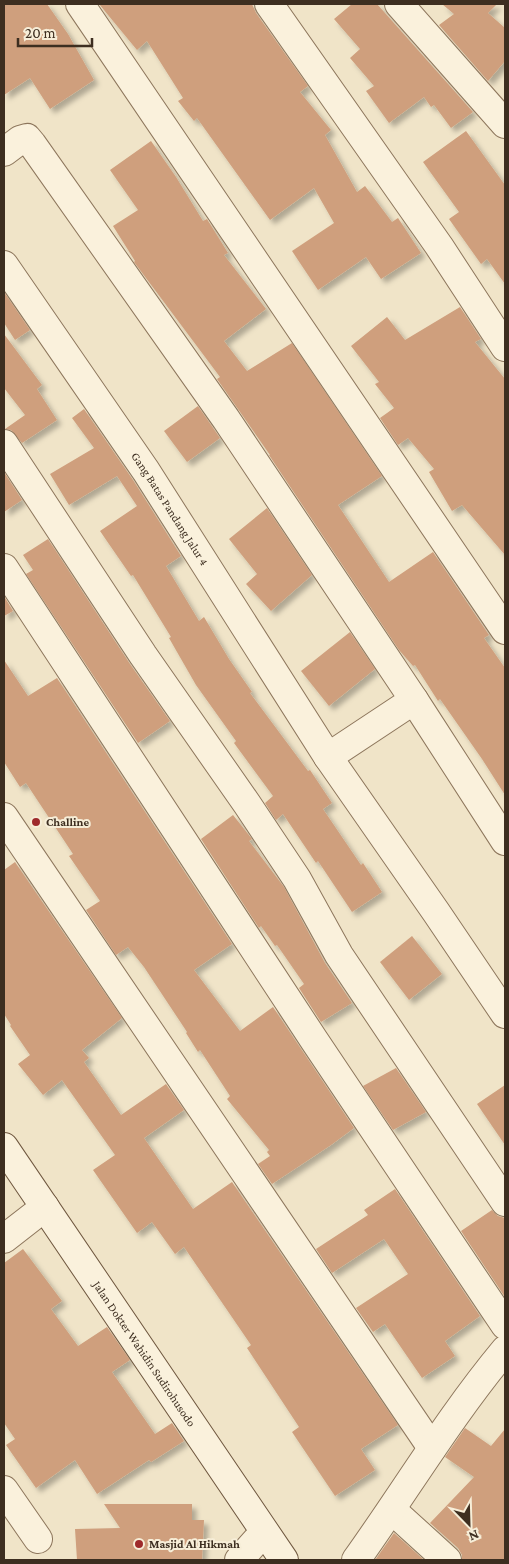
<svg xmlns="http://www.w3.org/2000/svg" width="509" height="1564" font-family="'Crimson Pro',serif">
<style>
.building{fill:#cf9f7d;filter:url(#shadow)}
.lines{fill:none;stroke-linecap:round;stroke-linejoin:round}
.street-casing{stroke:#8d765c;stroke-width:30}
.secondary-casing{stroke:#6f573f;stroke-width:30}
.street{stroke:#faf1dc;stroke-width:28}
.secondary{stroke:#faf1dc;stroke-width:28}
.poi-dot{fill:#9e2a2b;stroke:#f7eed8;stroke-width:2}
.labels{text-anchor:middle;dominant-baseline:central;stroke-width:4;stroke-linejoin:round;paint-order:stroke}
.street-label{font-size:12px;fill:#3d2e20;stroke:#f7eed8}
.poi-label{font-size:12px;font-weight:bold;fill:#3d2e20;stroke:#f7eed8;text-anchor:start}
</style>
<defs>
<filter id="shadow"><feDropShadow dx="4.5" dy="4.5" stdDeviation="2.5" flood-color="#0004"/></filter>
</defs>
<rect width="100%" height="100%" fill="#f0e4c8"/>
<g class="building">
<path d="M 4,4 L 47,4 L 68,34 L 94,80 L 50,109 L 30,78 L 4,95 Z"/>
<path d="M 99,4 L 252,4 L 256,13 L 308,86 L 300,92 L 331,130 L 325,135 L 357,192 L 365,186 L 392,222 L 398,218 L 421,253 L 381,279 L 366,257 L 318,290 L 292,251 L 334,223 L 314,188 L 270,220 L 197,118 L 194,121 L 178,101 L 183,98 L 147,41 L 137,50 Z"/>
<path d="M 352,4 L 377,4 L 473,112 L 451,128 L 434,105 L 431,107 L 424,97 L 389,123 L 366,91 L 374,86 L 350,58 L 360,49 L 334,19 Z"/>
<path d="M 442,4 L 497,4 L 488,13 L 505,28 L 505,61 L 488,81 L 439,25 L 454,14 Z"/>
<path d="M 466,131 L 505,185 L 505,284 L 487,259 L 481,264 L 449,219 L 459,212 L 423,162 Z"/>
<path d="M 151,141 L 176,177 L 203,221 L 207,219 L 228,253 L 224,255 L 266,309 L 224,341 L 247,371 L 292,343 L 382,476 L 338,505 L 389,582 L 433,552 L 489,635 L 484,638 L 505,668 L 505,795 L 482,759 L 440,699 L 438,701 L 415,665 L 413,666 L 399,650 L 269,455 L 270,455 L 217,379 L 220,377 L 134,262 L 135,261 L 113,226 L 138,210 L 110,170 Z"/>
<path d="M 4,292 L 30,330 L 15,340 L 4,323 Z"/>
<path d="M 460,307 L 481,339 L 475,342 L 505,379 L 505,555 L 462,505 L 452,511 L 429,472 L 434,469 L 408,438 L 398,445 L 380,418 L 394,408 L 375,384 L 379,382 L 351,346 L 387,317 L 405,340 Z"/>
<path d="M 4,334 L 42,385 L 37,389 L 57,420 L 22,443 L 11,430 L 5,429 L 25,415 L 4,388 Z"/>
<path d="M 198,406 L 220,438 L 187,462 L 164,431 Z"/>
<path d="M 84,409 L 133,480 L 181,556 L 166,566 L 199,621 L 204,617 L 229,659 L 252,692 L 250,693 L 308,771 L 310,770 L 332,803 L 323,809 L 361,865 L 363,863 L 382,892 L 352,912 L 318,861 L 316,863 L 283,814 L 276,820 L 265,803 L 273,796 L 234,743 L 236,741 L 196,685 L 169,638 L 171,637 L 133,575 L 131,576 L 100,531 L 137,506 L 117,476 L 69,505 L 50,474 L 94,448 L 72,418 Z"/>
<path d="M 4,472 L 22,500 L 4,512 Z"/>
<path d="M 267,508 L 312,575 L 271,611 L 246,584 L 257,574 L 229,539 Z"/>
<path d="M 48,539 L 130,664 L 170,721 L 138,743 L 26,574 L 33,570 L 23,555 Z"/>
<path d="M 4,596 L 13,611 L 4,616 Z"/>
<path d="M 350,632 L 375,669 L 329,706 L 301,671 Z"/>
<path d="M 4,660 L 28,696 L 57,678 L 232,944 L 194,970 L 240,1031 L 273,1007 L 354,1128 L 331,1145 L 272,1184 L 258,1164 L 270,1156 L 267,1152 L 269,1150 L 227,1099 L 230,1096 L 200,1050 L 198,1052 L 186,1033 L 187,1032 L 144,967 L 128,947 L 116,955 L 86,910 L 100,901 L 69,856 L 73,854 L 26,783 L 20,787 L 4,762 Z"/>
<path d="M 233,815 L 252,839 L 249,841 L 284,887 L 325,963 L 352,1003 L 321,1022 L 299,988 L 304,984 L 277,945 L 275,946 L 261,926 L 259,928 L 201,839 Z"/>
<path d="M 15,862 L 122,1018 L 82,1050 L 89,1058 L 84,1062 L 121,1115 L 166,1084 L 184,1110 L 144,1138 L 193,1209 L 232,1182 L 398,1425 L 361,1449 L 375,1470 L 335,1496 L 292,1432 L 299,1427 L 247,1348 L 251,1345 L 184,1247 L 175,1254 L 152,1222 L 137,1233 L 93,1170 L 115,1155 L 62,1080 L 43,1095 L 18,1064 L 30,1055 L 10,1026 L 11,1025 L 4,1014 L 4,870 Z"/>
<path d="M 412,936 L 442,974 L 409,1000 L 380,962 Z"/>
<path d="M 396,1068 L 426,1112 L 393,1130 L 363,1086 Z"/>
<path d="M 505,1085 L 505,1145 L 477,1104 Z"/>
<path d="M 395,1189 L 480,1316 L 445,1341 L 455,1356 L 422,1378 L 385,1324 L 373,1332 L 356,1308 L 408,1274 L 384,1239 L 332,1273 L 316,1249 L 368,1215 L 364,1210 Z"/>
<path d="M 492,1210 L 498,1216 L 505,1218 L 505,1297 L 461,1231 Z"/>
<path d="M 23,1249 L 62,1301 L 51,1309 L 78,1346 L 107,1327 L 130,1360 L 112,1372 L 155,1434 L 172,1423 L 184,1441 L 151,1462 L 149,1460 L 97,1494 L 75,1460 L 36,1488 L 6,1445 L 15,1439 L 4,1423 L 4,1263 Z"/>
<path d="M 465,1428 L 491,1446 L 505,1429 L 505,1560 L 462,1560 L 462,1555 L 458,1548 L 430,1523 L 474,1477 L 445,1457 Z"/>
<path d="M 104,1504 L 192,1504 L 192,1520 L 204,1520 L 202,1560 L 77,1560 L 75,1529 L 120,1528 Z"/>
<path d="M 394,1533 L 424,1560 L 375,1560 Z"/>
</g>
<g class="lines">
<defs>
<g id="street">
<path d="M 80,4 L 505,630"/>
<path d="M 269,4 L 439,246 L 505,347"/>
<path d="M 399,4 L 505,124"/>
<path d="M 4,152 L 20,140 L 27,138 L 32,144 L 226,419 L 414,700 L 328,757"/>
<path id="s1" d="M 4,265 L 146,471 L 328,757 L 436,912 L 505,1014"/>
<path d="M 4,444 L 143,655 L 247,804 L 297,879 L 339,955 L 505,1202"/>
<path d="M 4,568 L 314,1040 L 505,1325"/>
<path d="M 414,700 L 505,841"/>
<path d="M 4,817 L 432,1448"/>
<path d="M 4,1239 L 45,1207"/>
<path d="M 4,1490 L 38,1539"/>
<path d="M 392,1510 L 447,1560"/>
<path d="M 239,1560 L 264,1532"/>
<path d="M 356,1560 C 406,1490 450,1416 505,1350"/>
</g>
<g id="secondary">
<path id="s2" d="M 4,1147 L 284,1560"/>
</g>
</defs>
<use href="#street" class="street-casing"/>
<use href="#secondary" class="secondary-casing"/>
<use href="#street" class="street"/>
<use href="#secondary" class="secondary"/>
</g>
<g class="poi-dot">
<circle cx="36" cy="822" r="5"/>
<circle cx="139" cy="1544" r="5"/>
</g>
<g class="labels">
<g class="street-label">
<text stroke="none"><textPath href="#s1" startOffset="295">Gang Batas Pandang Jalur 4</textPath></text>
<text stroke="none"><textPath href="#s2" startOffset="250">Jalan Dokter Wahidin Sudirohusodo</textPath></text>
</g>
<g class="poi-label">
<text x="46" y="822">Challine</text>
<text x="149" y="1544">Masjid Al Hikmah</text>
</g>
</g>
<rect width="509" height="1564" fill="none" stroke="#3d2e20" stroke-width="10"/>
<g transform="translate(469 1524) rotate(157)" stroke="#f7eed8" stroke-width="4" paint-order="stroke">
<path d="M0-4L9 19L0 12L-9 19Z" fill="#3d2e20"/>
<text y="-8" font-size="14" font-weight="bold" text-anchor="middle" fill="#3d2e20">N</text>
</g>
<path d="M18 38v8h74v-8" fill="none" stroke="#3d2e20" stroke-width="2.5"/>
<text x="25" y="38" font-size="15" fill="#3d2e20" stroke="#f7eed8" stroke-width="4" paint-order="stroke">20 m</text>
</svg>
